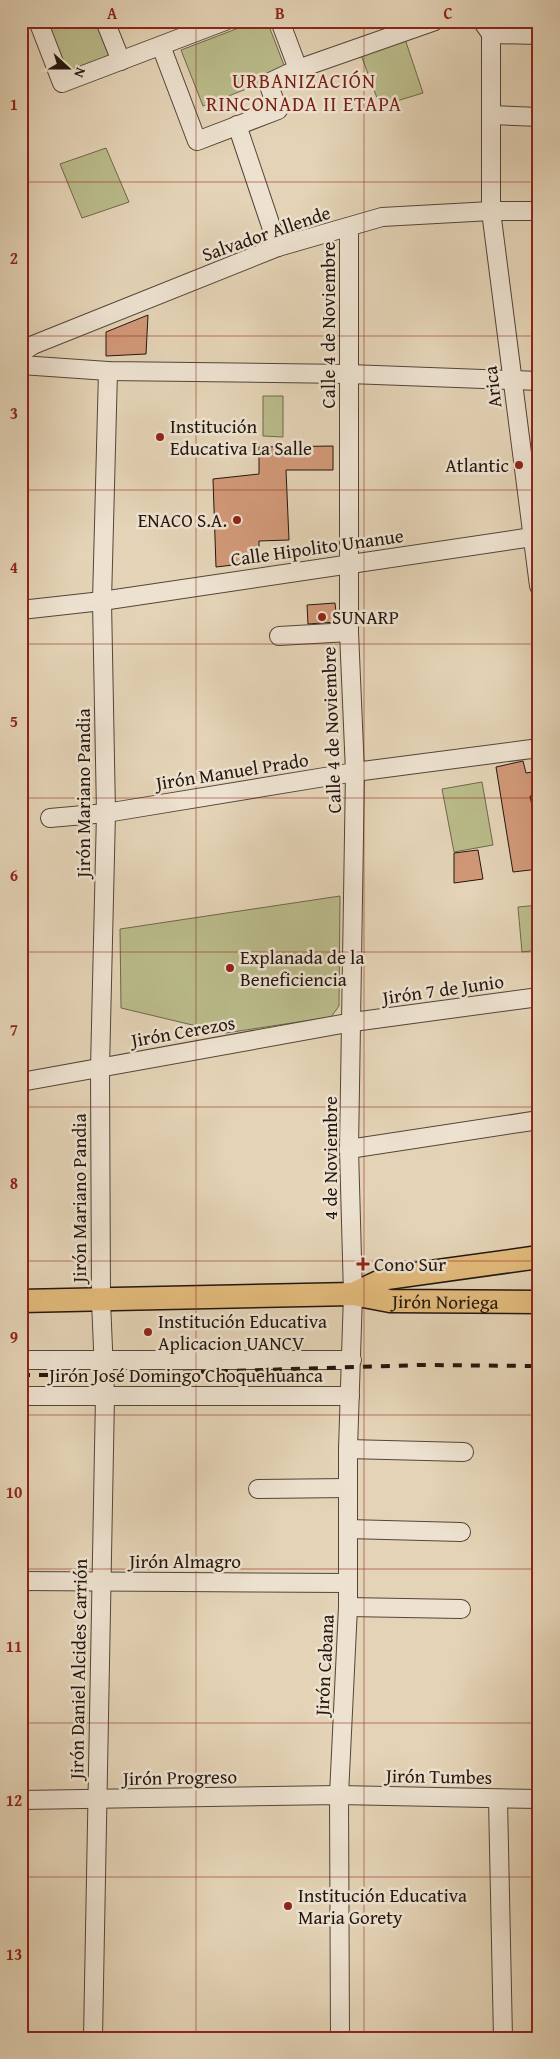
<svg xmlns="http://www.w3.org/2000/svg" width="560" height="2059" font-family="'Gentium Book Plus',serif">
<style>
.park{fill:#babb8a;stroke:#6e684c}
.building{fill:#d19877;stroke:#23160e}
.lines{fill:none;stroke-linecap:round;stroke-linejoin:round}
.minor-casing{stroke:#534538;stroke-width:20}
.major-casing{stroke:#23160e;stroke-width:25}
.minor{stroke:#ede2d0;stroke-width:18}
.major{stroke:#e2ba7b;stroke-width:22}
.rail{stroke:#23160e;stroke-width:4;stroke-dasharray:9 9;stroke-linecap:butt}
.grid{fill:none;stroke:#8f2418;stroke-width:1;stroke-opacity:0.55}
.poi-dot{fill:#8f2418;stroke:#ede2d0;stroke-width:2}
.labels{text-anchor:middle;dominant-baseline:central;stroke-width:5;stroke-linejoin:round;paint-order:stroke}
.street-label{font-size:19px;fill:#23160e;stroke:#ede2d0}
.poi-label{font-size:19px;fill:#23160e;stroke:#ede2d0;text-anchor:start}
.neighbourhood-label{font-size:20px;letter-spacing:1px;fill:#7a1f14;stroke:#ede2d0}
.neatline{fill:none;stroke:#8f2418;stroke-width:2}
.grid-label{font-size:16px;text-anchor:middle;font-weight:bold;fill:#8f2418}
</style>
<rect width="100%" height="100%" fill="#e4d3b6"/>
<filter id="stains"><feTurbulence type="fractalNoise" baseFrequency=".004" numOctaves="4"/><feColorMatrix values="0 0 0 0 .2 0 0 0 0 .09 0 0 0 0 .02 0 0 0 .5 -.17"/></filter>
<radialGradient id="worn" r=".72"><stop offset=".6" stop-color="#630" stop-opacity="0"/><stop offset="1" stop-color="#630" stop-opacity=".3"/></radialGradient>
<g class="park">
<path d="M 49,21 L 99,21 L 112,58 L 66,75 L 46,22 Z"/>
<path d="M 257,21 L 267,21 L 287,73 L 203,106 L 181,50 Z"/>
<path d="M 405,39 L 423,93 L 380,106 L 361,55 Z"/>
<path d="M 106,148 L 129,202 L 82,218 L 60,164 Z"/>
<path d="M 263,396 L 283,396 L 283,437 L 263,436 Z"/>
<path d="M 482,782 L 493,845 L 454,852 L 442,789 Z"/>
<path d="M 340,896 L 339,1006 L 331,1017 L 226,1033 L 121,1008 L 120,929 Z"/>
<path d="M 539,905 L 539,950 L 522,952 L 518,907 Z"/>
</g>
<g class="building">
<path d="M 148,315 L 146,354 L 106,356 L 106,332 Z"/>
<path d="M 333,446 L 333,470 L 286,470 L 289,540 L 259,541 L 259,562 L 216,567 L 213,479 L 259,474 L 259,447 Z"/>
<path d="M 335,603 L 337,622 L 308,624 L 307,605 Z"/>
<path d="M 523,761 L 526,773 L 539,771 L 539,795 L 530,796 L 539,840 L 539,869 L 513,872 L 496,767 Z"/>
<path d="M 478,850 L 483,879 L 454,883 L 454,853 Z"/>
</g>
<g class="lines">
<defs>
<g id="minor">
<path d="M 38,21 L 62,83 L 225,21"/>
<path d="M 105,21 L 121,61"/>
<path d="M 280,21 L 298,69"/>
<path d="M 482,21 L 491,34"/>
<path d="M 491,34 L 491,211 L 539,586"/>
<path d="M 491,34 L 539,35"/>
<path d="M 161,46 L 197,141 L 278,110 L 268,83 L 298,69 L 435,21"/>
<path d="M 491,115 L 539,117"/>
<path d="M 237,125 L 278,247"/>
<path d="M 21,353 L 33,345 L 278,247 L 382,217 L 491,211 L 539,211"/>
<path d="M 21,365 L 108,371 L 349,374 L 539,381"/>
<path d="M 21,610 L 102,601 L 539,536"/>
<path d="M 279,636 L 349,632"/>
<path d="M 50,818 L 106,813 L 355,772 L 539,748"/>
<path d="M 21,1082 L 353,1022 L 539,997"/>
<path d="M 349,1149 L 539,1120"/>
<path d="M 21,1360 L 352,1360"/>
<path d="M 21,1396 L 350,1396"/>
<path d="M 348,1449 L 464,1452"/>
<path d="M 258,1489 L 348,1488"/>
<path d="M 348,1529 L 461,1532"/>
<path d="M 21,1581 L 348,1583"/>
<path d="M 348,1607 L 461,1609"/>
<path d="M 498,1799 L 503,2038"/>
<path d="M 21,1800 L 339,1795 L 539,1799"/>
<path d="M 93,2038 L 105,1396 L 101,1301 L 100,1068 L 106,813 L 102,601 L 108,371"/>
<path d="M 340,2038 L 339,1795 L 348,1607 L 348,1449 L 353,1294 L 349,1149 L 355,772 L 349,632 L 349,227"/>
</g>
<g id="major">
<path d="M 353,1294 L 387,1278 L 539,1257"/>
<path id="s1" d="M 21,1301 L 353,1294 L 390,1301 L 539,1302"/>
</g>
</defs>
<use href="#minor" class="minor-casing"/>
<use href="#major" class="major-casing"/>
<use href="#minor" class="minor"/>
<use href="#major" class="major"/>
<path class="rail" d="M 21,1375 L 103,1375 L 420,1365 L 539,1366"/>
</g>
<path class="grid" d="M 196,21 L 196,2038M 364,21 L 364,2038M 21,182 L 539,182M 21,336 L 539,336M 21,490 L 539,490M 21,644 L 539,644M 21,798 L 539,798M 21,952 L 539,952M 21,1107 L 539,1107M 21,1261 L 539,1261M 21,1415 L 539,1415M 21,1569 L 539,1569M 21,1723 L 539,1723M 21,1877 L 539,1877"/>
<g class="poi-dot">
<circle cx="160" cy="437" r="5"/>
<circle cx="519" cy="465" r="5"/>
<circle cx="237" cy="520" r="5"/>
<circle cx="322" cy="617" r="5"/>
<circle cx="230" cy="968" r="5"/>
<path d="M360.5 1256.5h5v5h5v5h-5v5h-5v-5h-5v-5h5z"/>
<circle cx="148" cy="1332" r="5"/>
<circle cx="288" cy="1906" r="5"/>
</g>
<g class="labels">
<g class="street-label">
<text transform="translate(266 233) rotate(-19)">Salvador Allende</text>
<text transform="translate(328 325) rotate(-90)">Calle 4 de Noviembre</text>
<text transform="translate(492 387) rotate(-97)">Arica</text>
<text transform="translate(317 547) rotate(-8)">Calle Hipolito Unanue</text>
<text transform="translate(331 730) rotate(-92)">Calle 4 de Noviembre</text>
<text transform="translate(232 771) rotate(-9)">Jirón Manuel Prado</text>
<text transform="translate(83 793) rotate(-90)">Jirón Mariano Pandia</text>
<text transform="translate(443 989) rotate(-8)">Jirón 7 de Junio</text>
<text transform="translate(183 1031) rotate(-10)">Jirón Cerezos</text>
<text transform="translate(330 1158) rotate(-90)">4 de Noviembre</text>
<text transform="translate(79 1198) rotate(-90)">Jirón Mariano Pandia</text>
<text stroke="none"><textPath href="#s1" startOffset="425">Jirón Noriega</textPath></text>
<text x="186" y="1375">Jirón José Domingo Choquehuanca</text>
<text x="185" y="1561">Jirón Almagro</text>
<text transform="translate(324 1665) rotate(-87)">Jirón Cabana</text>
<text transform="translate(78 1669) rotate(-89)">Jirón Daniel Alcides Carrión</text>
<text transform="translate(439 1776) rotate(1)">Jirón Tumbes</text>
<text transform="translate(180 1777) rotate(-1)">Jirón Progreso</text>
</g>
<g class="poi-label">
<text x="170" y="426">Institución<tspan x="170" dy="22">Educativa La Salle</tspan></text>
<text x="509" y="465" text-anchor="end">Atlantic</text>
<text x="227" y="520" text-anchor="end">ENACO S.A.</text>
<text x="332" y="617">SUNARP</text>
<text x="240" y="957">Explanada de la<tspan x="240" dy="22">Beneficiencia</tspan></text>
<text x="374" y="1264">Cono Sur</text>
<text x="158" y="1321">Institución Educativa<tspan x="158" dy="22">Aplicacion UANCV</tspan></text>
<text x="298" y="1895">Institución Educativa<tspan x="298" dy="22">Maria Gorety</tspan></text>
</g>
<g class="neighbourhood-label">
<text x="304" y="80">URBANIZACIÓN<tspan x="304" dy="23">RINCONADA II ETAPA</tspan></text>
</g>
</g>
<rect width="560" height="2059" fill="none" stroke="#e4d3b6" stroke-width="55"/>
<g transform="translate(68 68) rotate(111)" stroke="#ede2d0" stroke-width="4" paint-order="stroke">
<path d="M0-4L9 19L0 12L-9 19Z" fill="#23160e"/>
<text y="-8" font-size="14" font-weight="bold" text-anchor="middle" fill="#23160e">N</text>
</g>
<rect x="28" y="28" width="504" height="2004" class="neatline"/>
<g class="grid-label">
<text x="112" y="19">A</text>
<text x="280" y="19">B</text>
<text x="448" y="19">C</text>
<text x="14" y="110">1</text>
<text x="14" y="264">2</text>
<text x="14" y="419">3</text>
<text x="14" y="573">4</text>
<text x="14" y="727">5</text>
<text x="14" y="881">6</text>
<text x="14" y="1035">7</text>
<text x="14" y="1189">8</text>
<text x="14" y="1343">9</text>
<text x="14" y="1498">10</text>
<text x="14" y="1652">11</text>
<text x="14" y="1806">12</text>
<text x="14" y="1960">13</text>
</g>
<rect width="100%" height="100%" filter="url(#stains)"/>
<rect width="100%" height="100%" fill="url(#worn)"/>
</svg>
